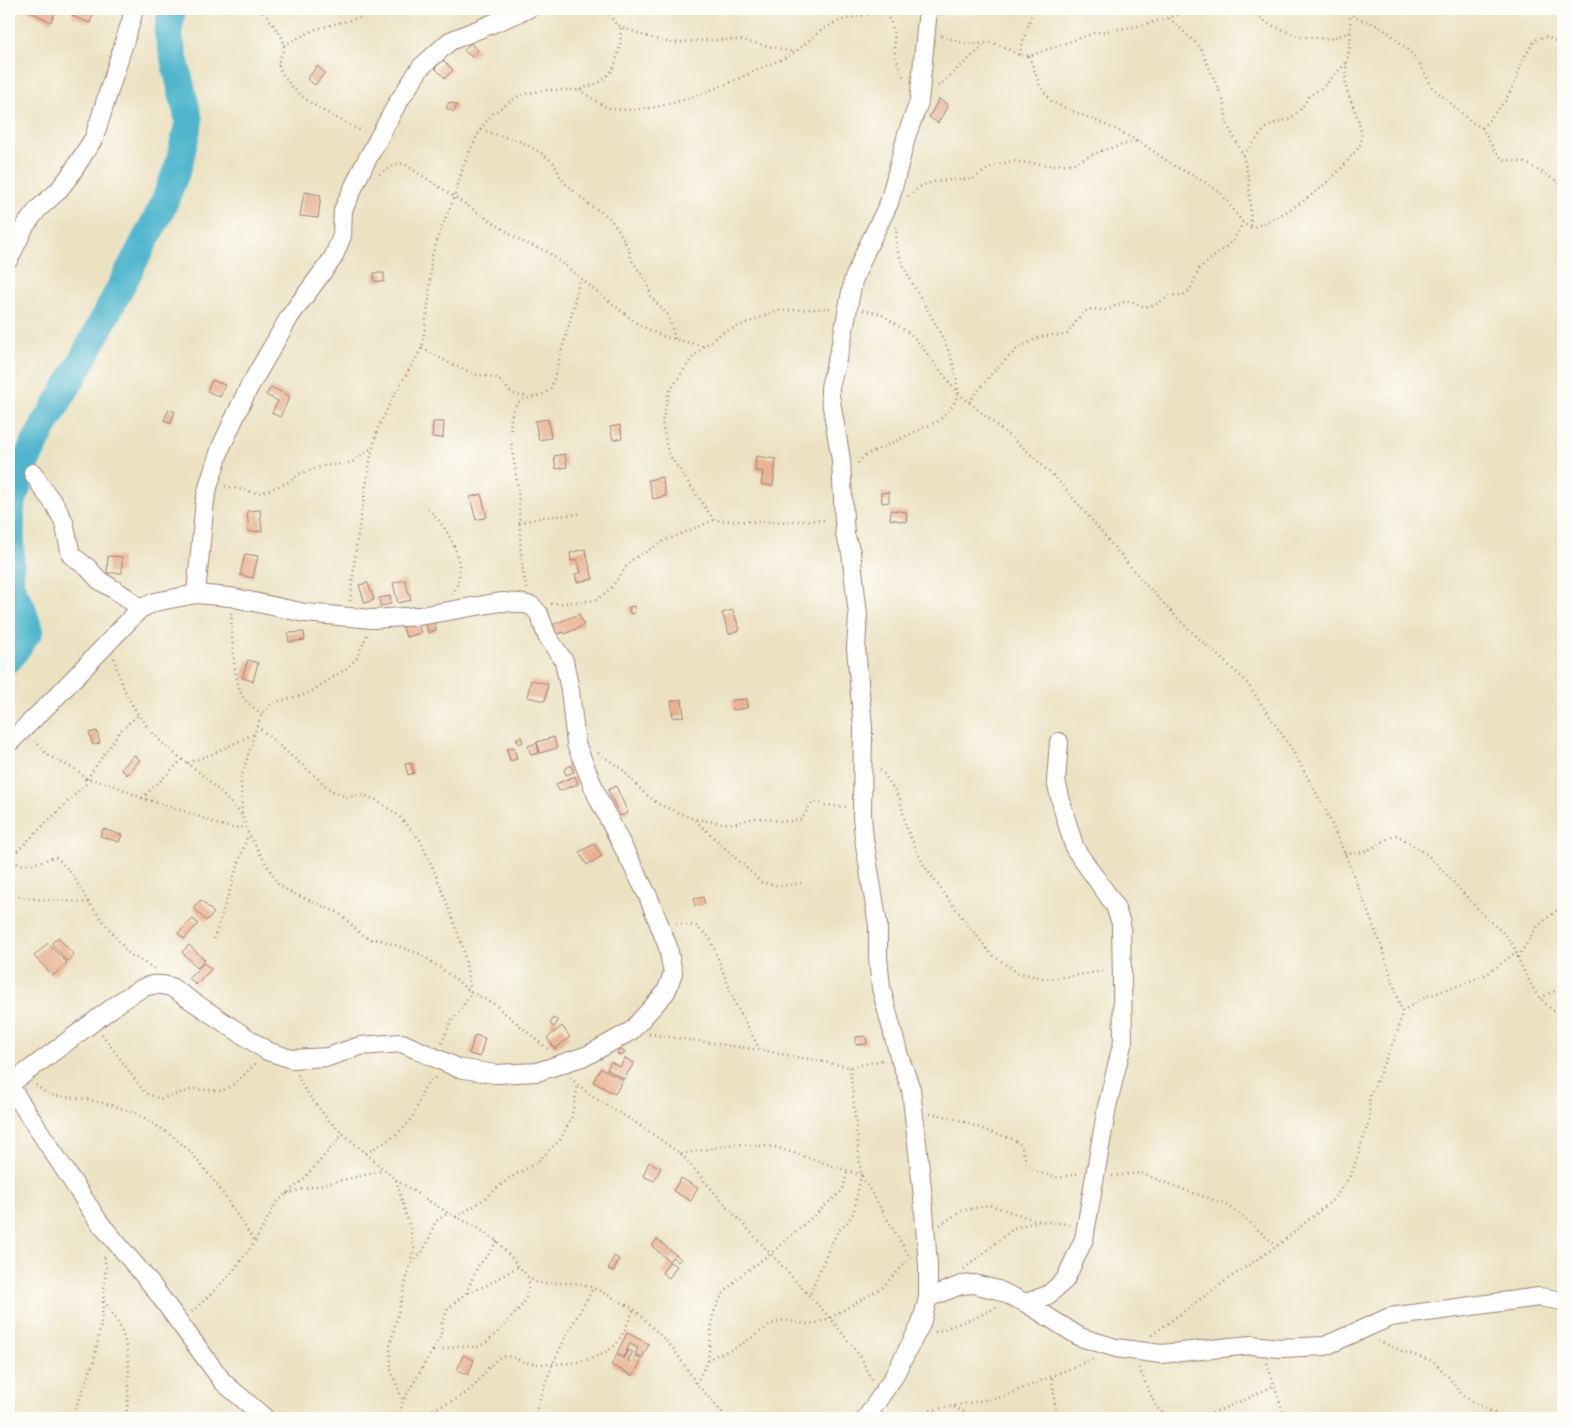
<svg xmlns="http://www.w3.org/2000/svg" width="1572" height="1427" font-family="Sriracha,sans-serif">
<style>
.lines{fill:none;stroke-linecap:round;stroke-linejoin:round}
.river{stroke:#4fb6cd;stroke-width:28}
.building{fill:#e9b393}
.minor-casing{stroke:#9b8076;stroke-width:20}
.path{stroke:#9b8076;stroke-width:2.5;stroke-dasharray:1 4;stroke-linecap:butt}
.minor{stroke:#fff;stroke-width:18}
</style>
<rect width="100%" height="100%" fill="#fdfcf7"/>
<filter id="ink" filterUnits="userSpaceOnUse"><feTurbulence type="fractalNoise" baseFrequency=".02" numOctaves="2"/><feDisplacementMap in="SourceGraphic" scale="10" xChannelSelector="R" yChannelSelector="G"/><feConvolveMatrix kernelMatrix="1 2 1 2 8 2 1 2 1" color-interpolation-filters="sRGB"/></filter>
<filter id="wash" filterUnits="userSpaceOnUse"><feTurbulence type="fractalNoise" baseFrequency=".0096" numOctaves="4" result="noise"/><feDisplacementMap in="SourceGraphic" scale="20" xChannelSelector="R" yChannelSelector="G"/><feGaussianBlur stdDeviation="1.12" result="paint"/><feColorMatrix in="noise" values="0 0 0 0 0 0 0 0 0 0 0 0 0 0 0 0 0 1.4 0 .05"/><feComposite in="paint" operator="in"/></filter>
<g filter="url(#wash)">
<rect width="100%" height="100%" fill="#ece2c2"/>
<g class="lines">
<path class="river" d="M 9,659 L 29,631 L 22,608 L 10,586 L 11,507 L 23,467 L 45,424 L 78,368 L 161,210 L 178,167 L 189,121 L 168,33 L 172,9"/>
</g>
<g id="blocks">
<g class="building">
<path d="M 25,9 L 57,9 L 51,22 Z"/>
<path d="M 74,9 L 95,9 L 90,23 L 72,16 Z"/>
<path d="M 470,43 L 478,50 L 472,57 L 464,51 Z"/>
<path d="M 443,60 L 453,70 L 445,78 L 435,68 Z"/>
<path d="M 317,66 L 325,73 L 315,85 L 307,79 Z"/>
<path d="M 939,99 L 948,105 L 938,123 L 929,117 Z"/>
<path d="M 449,102 L 457,105 L 454,112 L 446,108 Z"/>
<path d="M 304,192 L 321,195 L 318,218 L 300,216 Z"/>
<path d="M 374,273 L 384,273 L 384,282 L 374,281 Z"/>
<path d="M 212,380 L 225,385 L 220,397 L 207,391 Z"/>
<path d="M 271,387 L 290,396 L 280,417 L 272,413 L 278,401 L 266,395 Z"/>
<path d="M 169,409 L 175,412 L 171,423 L 164,420 Z"/>
<path d="M 548,419 L 551,438 L 539,440 L 535,421 Z"/>
<path d="M 433,422 L 444,422 L 443,438 L 432,437 Z"/>
<path d="M 620,425 L 622,438 L 613,440 L 610,427 Z"/>
<path d="M 565,454 L 567,467 L 556,469 L 554,456 Z"/>
<path d="M 756,456 L 776,459 L 773,486 L 761,484 L 763,472 L 755,471 Z"/>
<path d="M 662,477 L 666,496 L 653,499 L 648,480 Z"/>
<path d="M 889,492 L 889,502 L 882,503 L 881,493 Z"/>
<path d="M 481,494 L 487,517 L 476,520 L 470,497 Z"/>
<path d="M 260,510 L 262,531 L 249,532 L 247,511 Z"/>
<path d="M 891,510 L 907,512 L 906,522 L 890,519 Z"/>
<path d="M 585,549 L 593,579 L 577,582 L 575,574 L 581,573 L 577,559 L 571,561 L 570,553 Z"/>
<path d="M 245,554 L 258,556 L 253,578 L 240,575 Z"/>
<path d="M 108,556 L 122,557 L 122,573 L 107,573 Z"/>
<path d="M 405,580 L 411,600 L 398,603 L 393,583 Z"/>
<path d="M 368,583 L 374,600 L 365,603 L 359,585 Z"/>
<path d="M 390,596 L 391,604 L 380,606 L 379,598 Z"/>
<path d="M 634,606 L 635,613 L 630,614 L 629,607 Z"/>
<path d="M 733,610 L 740,630 L 729,634 L 722,613 Z"/>
<path d="M 579,614 L 584,625 L 565,634 L 564,632 L 555,635 L 552,625 Z"/>
<path d="M 433,618 L 436,630 L 428,633 L 425,621 Z"/>
<path d="M 417,620 L 421,633 L 406,637 L 402,624 Z"/>
<path d="M 304,632 L 305,640 L 289,642 L 288,633 Z"/>
<path d="M 248,660 L 258,663 L 253,681 L 242,678 Z"/>
<path d="M 531,680 L 548,684 L 545,701 L 527,697 Z"/>
<path d="M 682,699 L 684,716 L 673,718 L 671,701 Z"/>
<path d="M 747,699 L 747,708 L 733,710 L 732,700 Z"/>
<path d="M 97,731 L 100,743 L 93,745 L 89,733 Z"/>
<path d="M 521,737 L 523,742 L 519,744 L 516,739 Z"/>
<path d="M 554,737 L 557,748 L 540,753 L 537,742 Z"/>
<path d="M 537,743 L 539,753 L 531,755 L 528,746 Z"/>
<path d="M 514,747 L 517,759 L 510,761 L 507,749 Z"/>
<path d="M 134,755 L 140,760 L 127,775 L 121,769 Z"/>
<path d="M 411,763 L 414,773 L 408,775 L 405,764 Z"/>
<path d="M 571,765 L 574,772 L 566,775 L 564,769 Z"/>
<path d="M 575,776 L 578,784 L 559,791 L 556,784 Z"/>
<path d="M 616,786 L 628,813 L 620,816 L 608,790 Z"/>
<path d="M 103,829 L 122,835 L 119,842 L 100,836 Z"/>
<path d="M 594,844 L 602,856 L 587,865 L 579,852 Z"/>
<path d="M 703,897 L 705,904 L 695,906 L 694,899 Z"/>
<path d="M 201,900 L 214,913 L 206,921 L 193,907 Z"/>
<path d="M 193,919 L 198,924 L 184,939 L 178,933 Z"/>
<path d="M 58,937 L 74,955 L 67,961 L 52,943 Z"/>
<path d="M 48,943 L 67,963 L 53,976 L 34,956 Z"/>
<path d="M 189,945 L 205,960 L 197,968 L 182,952 Z"/>
<path d="M 204,963 L 211,969 L 196,985 L 189,978 Z"/>
<path d="M 553,1018 L 558,1021 L 554,1027 L 550,1024 Z"/>
<path d="M 562,1026 L 570,1037 L 555,1049 L 547,1038 Z"/>
<path d="M 475,1035 L 485,1038 L 480,1057 L 469,1054 Z"/>
<path d="M 866,1036 L 867,1044 L 856,1045 L 856,1037 Z"/>
<path d="M 619,1049 L 625,1052 L 622,1056 L 617,1054 Z"/>
<path d="M 625,1058 L 634,1063 L 624,1079 L 607,1069 L 611,1062 L 620,1067 Z"/>
<path d="M 601,1068 L 623,1080 L 615,1094 L 593,1082 Z"/>
<path d="M 649,1162 L 661,1168 L 654,1181 L 643,1176 Z"/>
<path d="M 681,1178 L 698,1188 L 691,1201 L 673,1191 Z"/>
<path d="M 657,1239 L 681,1259 L 678,1262 L 672,1257 L 669,1261 L 652,1246 Z"/>
<path d="M 614,1256 L 619,1259 L 614,1271 L 608,1269 Z"/>
<path d="M 669,1262 L 677,1266 L 669,1278 L 662,1273 Z"/>
<path d="M 627,1333 L 649,1344 L 642,1358 L 635,1354 L 638,1348 L 630,1344 L 623,1357 L 617,1353 Z"/>
<path d="M 628,1350 L 633,1352 L 628,1361 L 631,1363 L 635,1356 L 642,1360 L 633,1376 L 611,1365 L 617,1355 L 623,1359 Z"/>
<path d="M 463,1355 L 474,1360 L 468,1375 L 457,1370 Z"/>
</g>
</g>
</g>
<g filter="url(#ink)">
<use href="#blocks" fill-opacity="0" stroke="#9b8076" stroke-width="1"/>
<g class="lines">
<defs>
<g id="minor">
<path d="M 9,259 L 25,226 L 38,209 L 57,192 L 69,177 L 94,138 L 131,21 L 134,9"/>
<path d="M 33,473 L 43,489 L 55,505 L 64,522 L 71,555 L 88,568 L 99,580 L 126,597 L 140,609"/>
<path d="M 196,594 L 205,500 L 209,484 L 221,447 L 248,389 L 290,316 L 333,258 L 342,236 L 343,210 L 362,169 L 397,104 L 421,67 L 450,41 L 528,9"/>
<path d="M 9,743 L 57,696 L 140,609 L 155,602 L 196,594 L 230,597 L 305,613 L 372,619 L 419,616 L 501,602 L 519,603 L 532,606 L 539,614 L 547,636 L 564,661 L 570,690 L 576,744 L 598,798 L 648,896 L 668,947 L 673,973 L 666,992 L 631,1031 L 588,1055 L 537,1072 L 495,1074 L 458,1068 L 402,1043 L 360,1046 L 328,1057 L 292,1059 L 267,1051 L 171,987 C 149,981 142,988 124,999 L 9,1085"/>
<path d="M 9,1085 L 99,1222 L 151,1284 L 223,1382 L 265,1418"/>
<path d="M 928,1298 L 961,1285 L 974,1284 L 998,1290 L 1026,1303 L 1080,1337 L 1116,1348 L 1161,1354 L 1251,1345 L 1280,1348 L 1325,1346 L 1390,1317 L 1539,1297 L 1563,1301"/>
<path d="M 1026,1303 L 1048,1295 L 1065,1280 L 1084,1239 L 1107,1107 L 1123,1041 L 1121,923 L 1114,904 L 1075,849 L 1064,813 L 1056,781 L 1059,742"/>
<path d="M 866,1418 L 893,1378 L 921,1324 L 928,1298 L 928,1266 L 923,1197 L 911,1089 L 899,1056 L 881,988 L 878,957 L 878,925 L 864,839 L 862,816 L 863,727 L 856,648 L 858,615 L 851,552 L 845,535 L 844,520 L 841,460 L 830,395 L 830,387 L 842,340 L 853,281 L 866,250 L 889,203 L 907,134 L 919,102 L 928,9"/>
</g>
</defs>
<use href="#minor" class="minor-casing"/>
<g class="path">
<path d="M 260,9 C 266,15 285,37 284,45 C 284,51 279,58 278,64 C 291,99 332,115 363,132"/>
<path d="M 610,9 L 610,14 L 614,22 L 621,27 L 648,37 L 672,43 L 707,40 L 742,40 L 794,52"/>
<path d="M 884,9 L 891,23 L 895,40 L 895,56 L 904,79"/>
<path d="M 1248,9 L 1269,24 L 1297,36 L 1330,39 L 1350,32"/>
<path d="M 1345,9 L 1356,18 L 1372,23 L 1387,31 L 1408,50 L 1419,62 L 1432,87 L 1470,121 L 1482,128 L 1496,153 L 1503,159 L 1526,163 L 1563,185"/>
<path d="M 1169,18 L 1200,47 L 1224,102 L 1227,124 L 1243,155 L 1249,180 L 1251,228"/>
<path d="M 941,36 L 966,44 L 992,43 L 1004,47 L 1019,55 L 1029,56 L 1094,33 L 1144,25 L 1177,15 L 1193,9"/>
<path d="M 284,45 L 316,29 L 361,17 L 373,9"/>
<path d="M 1019,55 L 1033,9"/>
<path d="M 1029,56 L 1040,86 L 1052,102 L 1115,129 L 1143,144 L 1173,165 L 1205,182 L 1220,192 L 1243,223 L 1251,228 C 1287,216 1331,185 1353,154 C 1355,152 1359,148 1360,145 C 1366,129 1351,105 1347,90 C 1343,75 1348,59 1350,44 C 1351,34 1350,23 1350,13"/>
<path d="M 938,86 L 986,44"/>
<path d="M 579,90 C 587,95 603,107 612,109 C 660,115 722,87 765,66 C 775,62 787,58 796,51 C 807,43 816,33 829,26 C 851,14 876,15 899,9"/>
<path d="M 1482,128 L 1505,101 L 1516,81 L 1522,61 L 1535,40 L 1545,36 L 1555,41 L 1563,48"/>
<path d="M 481,130 L 522,142 L 540,152 L 554,163 L 560,176 L 566,184 L 587,203 L 609,217 L 618,229 L 629,250 L 631,259 L 648,284 L 651,297 L 668,315 L 675,339"/>
<path d="M 1243,155 L 1266,128 L 1277,122 L 1290,119 L 1301,109 L 1309,96 L 1323,87 L 1346,63"/>
<path d="M 379,174 L 399,163 L 406,165 L 521,241 L 548,252 L 639,325 L 662,336 L 703,346"/>
<path d="M 908,196 L 923,185 L 937,181 L 973,179 L 992,166 L 1012,161 L 1047,165 L 1072,164 L 1101,151 L 1137,141"/>
<path d="M 863,310 L 881,314 L 913,336 L 958,393 L 1027,451 L 1058,480 L 1140,578 L 1182,623 L 1245,680 L 1293,751 L 1325,809 L 1345,854 L 1381,945 L 1402,1011 L 1399,1028 L 1369,1098 L 1370,1119 L 1351,1175 L 1334,1199 L 1277,1246 L 1228,1279 L 1149,1337"/>
<path d="M 422,348 L 451,364 L 478,375 L 496,378 L 503,383 L 509,391 L 516,395 L 527,396"/>
<path d="M 969,402 L 993,372 L 1019,347 L 1040,337 L 1053,335 L 1061,336 L 1067,334 L 1081,315 L 1088,309 L 1107,310 L 1126,301 L 1133,302 L 1144,307 L 1155,305 L 1169,296 L 1183,295 L 1190,290 L 1199,269 L 1233,241 L 1243,223"/>
<path d="M 858,463 L 864,456 L 938,421 C 946,415 956,404 958,393 C 958,390 957,385 957,382 C 951,336 913,295 898,252 C 895,244 897,234 896,225"/>
<path d="M 225,486 L 257,493 L 267,491 L 287,483 L 300,474 L 323,466 L 351,463 L 373,447"/>
<path d="M 428,509 C 436,517 443,525 448,534 C 458,550 466,580 451,594"/>
<path d="M 714,520 L 668,453 L 662,422 L 669,392 L 692,358 L 704,346 L 722,333 L 776,311 L 832,308"/>
<path d="M 519,523 L 543,517 L 579,514"/>
<path d="M 527,589 C 518,556 521,523 518,490 C 516,471 506,426 513,410 C 520,394 535,400 545,393 C 547,392 549,389 551,388 L 570,321 L 580,278"/>
<path d="M 350,601 L 357,540 L 372,450 L 378,428 L 395,393 L 422,348 L 429,299 L 431,259 L 439,234 L 454,198 L 464,164 L 480,130 L 492,114 L 520,95 L 544,90 L 579,90 L 600,82 L 613,70 L 620,47 L 621,27"/>
<path d="M 551,604 L 597,600 L 612,587 L 626,567 L 632,560 L 664,541 L 714,520 L 765,522 L 827,520"/>
<path d="M 231,613 C 232,634 233,677 242,695 C 246,703 255,709 262,714"/>
<path d="M 367,635 L 356,659 L 346,669 L 307,694 L 272,703 L 262,714 L 257,726 L 241,778 L 242,815 L 248,833 L 278,884 L 290,892 L 339,913 L 359,932 L 369,939 L 381,940 L 420,954 L 442,969 L 471,992 L 494,1004 L 549,1050"/>
<path d="M 114,658 C 121,692 142,726 169,749 C 178,757 189,764 199,772 C 215,785 228,801 242,815"/>
<path d="M 257,726 L 332,791 L 347,797 L 364,795 L 376,800 L 398,815 L 421,841 L 443,892 L 463,948 L 471,992 L 461,1010 L 451,1021 L 442,1043"/>
<path d="M 598,753 L 621,768 L 642,791 L 658,804 L 694,819 L 761,882 L 780,886 L 801,883"/>
<path d="M 188,763 L 212,754 L 254,734"/>
<path d="M 880,770 L 884,774 L 900,799 L 906,827 L 923,864 L 948,899 L 991,954 L 1018,973 L 1050,979 L 1105,971"/>
<path d="M 85,778 L 113,785 L 142,798 L 187,812 L 220,825 L 233,828 L 246,827"/>
<path d="M 87,779 L 120,731 L 138,715"/>
<path d="M 142,798 L 182,760"/>
<path d="M 696,819 C 709,821 722,824 735,823 C 744,822 748,818 759,818 C 774,819 787,824 802,819 L 810,805 L 814,802 L 820,802 L 825,805 L 846,807"/>
<path d="M 1345,854 C 1356,854 1365,852 1374,847 C 1382,843 1388,837 1397,835 L 1428,855 L 1487,919 L 1506,935 L 1514,947 L 1522,968 L 1537,995 L 1563,1021"/>
<path d="M 9,857 C 21,872 39,861 55,857 L 59,860 L 72,874 L 89,903 L 129,954 L 155,969"/>
<path d="M 10,858 L 86,784 L 85,778 L 78,771 L 47,755 L 35,741"/>
<path d="M 9,894 C 35,901 62,900 89,903"/>
<path d="M 676,924 L 696,926 L 710,938 L 735,1003 L 760,1050"/>
<path d="M 214,939 L 248,834"/>
<path d="M 1518,957 L 1538,926 L 1563,905"/>
<path d="M 1540,998 L 1563,987"/>
<path d="M 1402,1011 L 1427,996 L 1461,985 L 1487,974 L 1516,952"/>
<path d="M 102,1034 L 145,1093 L 160,1099 L 194,1089 L 222,1091 L 234,1084 L 256,1063"/>
<path d="M 649,1034 L 760,1050 L 850,1067 L 883,1060"/>
<path d="M 850,1067 L 861,1175 L 911,1259"/>
<path d="M 298,1075 L 302,1086 L 329,1121 L 396,1180 L 448,1213 L 478,1228 L 497,1241 L 529,1278 L 538,1283 L 575,1283 L 594,1288 L 610,1296 L 634,1309 L 673,1348 L 696,1383 L 727,1418"/>
<path d="M 570,1078 L 590,1095 L 638,1124 L 681,1154 L 720,1199 L 830,1318 L 860,1356 L 872,1380"/>
<path d="M 36,1085 L 49,1095 L 86,1099 L 111,1105 L 138,1114 L 171,1135 L 190,1151 L 217,1185 L 255,1242"/>
<path d="M 930,1114 L 936,1114 L 956,1119 L 996,1134 L 1013,1139 L 1021,1145 L 1027,1164 L 1037,1172 L 1059,1178 L 1080,1173"/>
<path d="M 366,1153 C 382,1144 402,1134 412,1117 C 423,1100 417,1088 438,1076"/>
<path d="M 681,1154 L 735,1144 L 775,1147 L 861,1175 L 854,1211 L 848,1222 L 838,1231 L 828,1251 L 809,1296"/>
<path d="M 1112,1176 L 1140,1173 L 1193,1193 L 1223,1203 L 1242,1216 L 1277,1246"/>
<path d="M 396,1180 L 411,1232 L 414,1248 L 390,1346 L 391,1370 L 403,1401"/>
<path d="M 287,1194 C 319,1184 352,1179 384,1170"/>
<path d="M 456,1217 L 479,1203 L 508,1179 L 536,1163 L 560,1140 L 571,1119 L 578,1085"/>
<path d="M 940,1225 L 961,1211 L 990,1205 L 1038,1221"/>
<path d="M 412,1263 L 422,1252 L 428,1242 L 435,1222 L 448,1213"/>
<path d="M 964,1269 L 1014,1228 L 1039,1221 L 1067,1224 L 1070,1226"/>
<path d="M 468,1293 L 487,1285 L 519,1266"/>
<path d="M 104,1301 C 110,1310 118,1321 122,1332 C 132,1360 129,1389 126,1418"/>
<path d="M 192,1312 L 229,1276 L 255,1242 L 276,1203 L 304,1179 L 343,1134"/>
<path d="M 935,1332 L 975,1318 L 997,1307"/>
<path d="M 1378,1341 L 1404,1352 L 1433,1361 L 1447,1375 L 1464,1397 L 1504,1418"/>
<path d="M 433,1351 L 457,1346 L 477,1347 L 487,1342 L 503,1327 L 524,1303 L 529,1286 L 529,1278"/>
<path d="M 708,1361 L 713,1314 L 722,1295 L 739,1277 L 770,1254 L 842,1191 L 848,1170"/>
<path d="M 1267,1363 L 1285,1418"/>
<path d="M 1139,1368 L 1156,1407 L 1168,1418"/>
<path d="M 11,1378 L 15,1418"/>
<path d="M 1052,1378 L 1056,1414 L 1055,1418"/>
<path d="M 696,1383 L 708,1361 L 714,1356 L 734,1349 L 772,1324 L 784,1320 L 806,1324 L 816,1323 L 830,1318 L 883,1287 L 910,1258"/>
<path d="M 954,1407 L 978,1418"/>
<path d="M 72,1418 L 94,1361 L 101,1324 L 106,1268 L 104,1255"/>
<path d="M 399,1418 L 403,1401 L 441,1336 L 442,1323 L 448,1309 L 466,1293 L 478,1266 L 488,1255 L 497,1241"/>
<path d="M 404,1418 C 426,1412 455,1404 473,1387 C 481,1380 491,1361 501,1357 C 512,1354 520,1362 530,1363 C 556,1366 594,1364 614,1346 C 622,1338 629,1320 634,1309"/>
<path d="M 533,1418 L 553,1363 L 568,1332 L 593,1289"/>
<path d="M 891,1418 L 1005,1396 L 1095,1358"/>
<path d="M 1203,1418 L 1210,1414 L 1249,1398 L 1275,1385"/>
</g>
<use href="#minor" class="minor"/>
</g>
</g>
<rect width="1572" height="1427" fill="none" stroke="#fdfcf7" stroke-width="30"/>
</svg>
